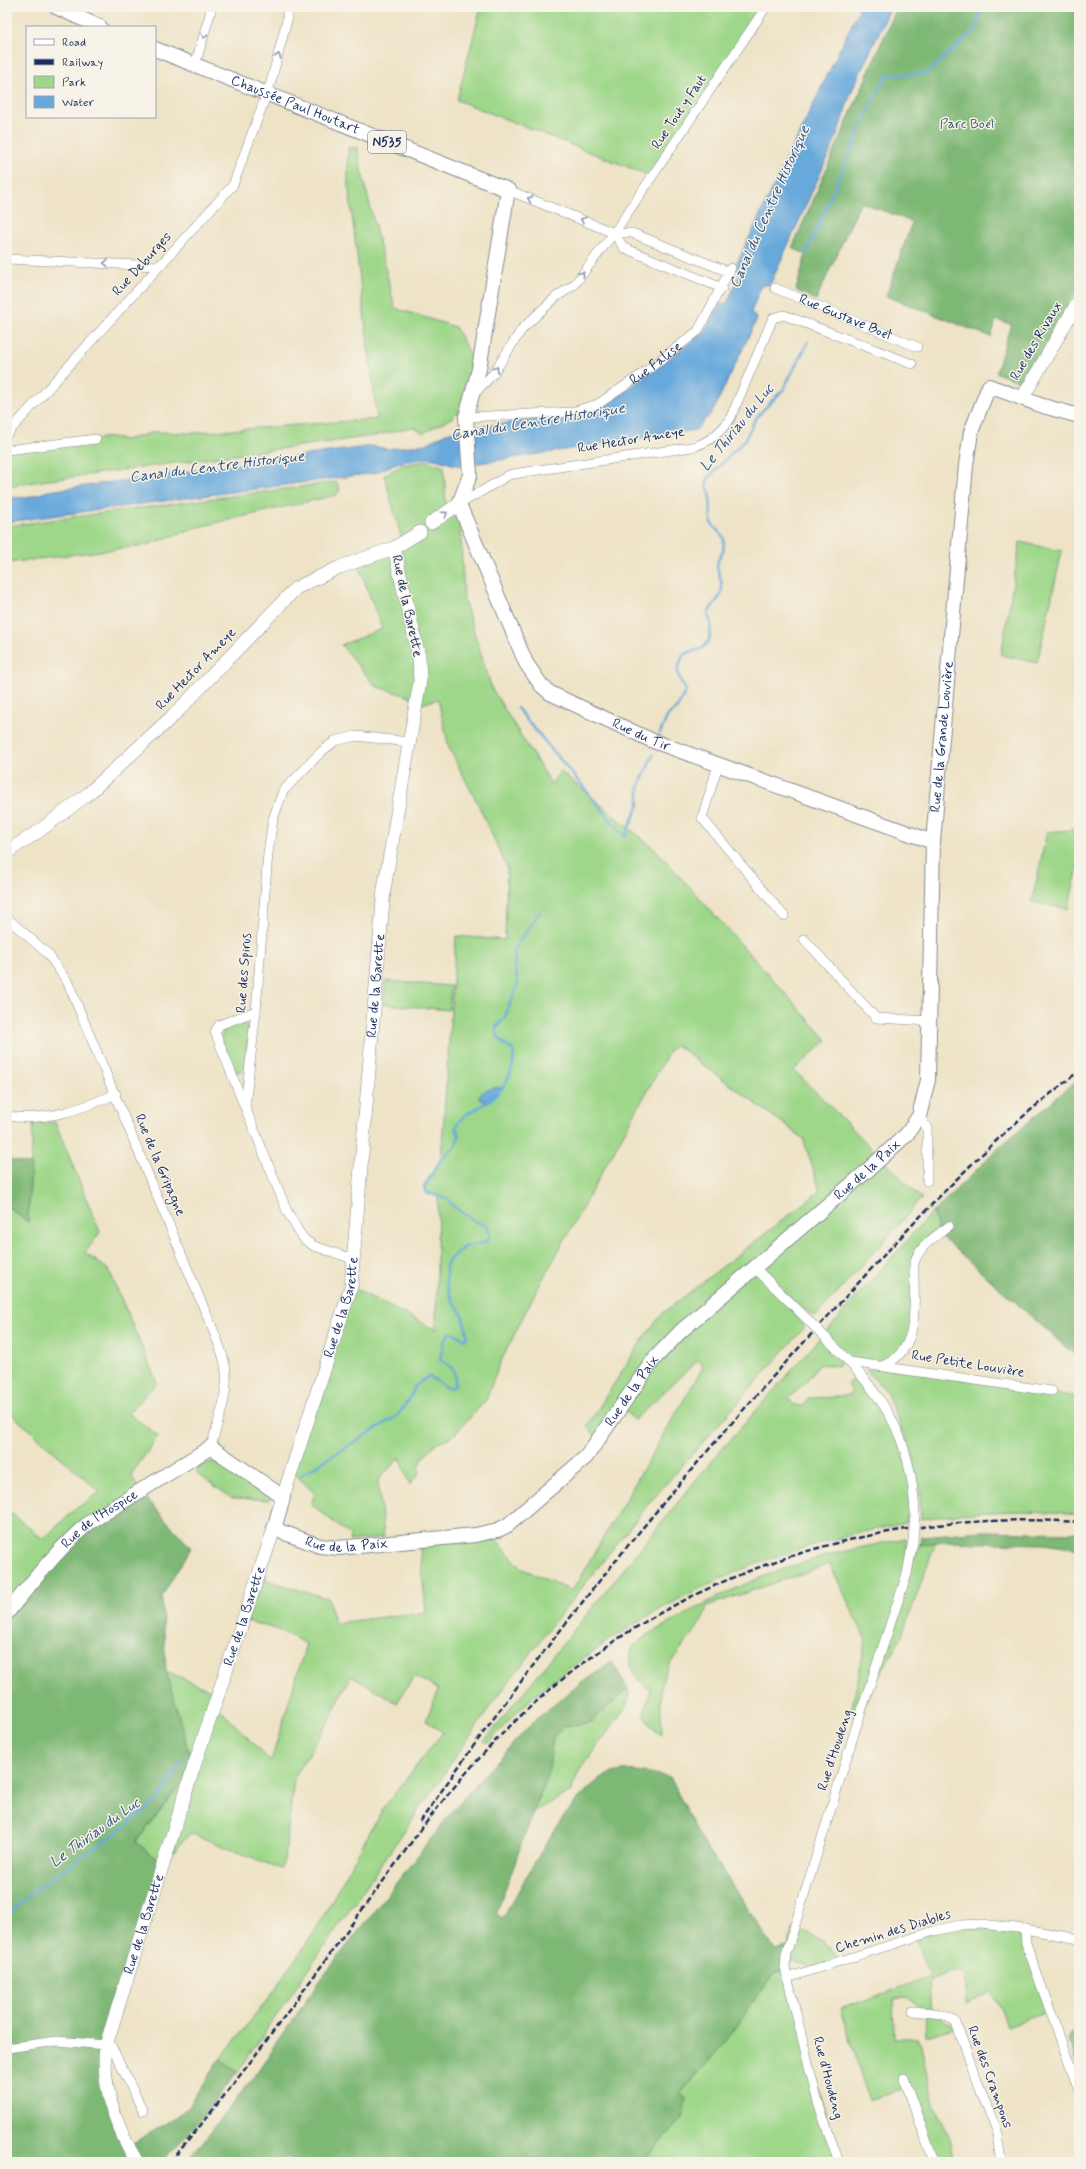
<svg xmlns="http://www.w3.org/2000/svg" width="1086" height="2169" font-family="Mynerve,sans-serif">
<style>
.green{fill:#9ed789;stroke:#5c8374}
.forest{fill:#7eb875;stroke:#4c746a}
.water{fill:#68a9dc;stroke:#426c9d}
.lines{fill:none;stroke-linecap:round;stroke-linejoin:round}
.stream{stroke:#68a9dc;stroke-width:2.5}
.street-casing{stroke:#848992;stroke-width:10}
.secondary-casing{stroke:#848992;stroke-width:14}
.primary-casing{stroke:#848992;stroke-width:16}
.street{stroke:#fff;stroke-width:9}
.secondary{stroke:#fff;stroke-width:13}
.primary{stroke:#fff;stroke-width:14}
.rail{stroke:#1b2f5e;stroke-width:2.5;stroke-dasharray:6 3;stroke-linecap:butt}
.street-bridge-casing{stroke:#848992;stroke-width:10;stroke-linecap:butt}
.street-bridge{stroke:#fff;stroke-width:9}
.oneway{stroke:#8d97ae}
.labels{text-anchor:middle;dominant-baseline:central;stroke-width:3;stroke-linejoin:round;paint-order:stroke}
.shield{fill:#f7f3e8;stroke:#5d6a87;stroke-width:1}
.shield-label{font-size:13px;font-weight:bold;fill:#1b2f5e}
.street-label{font-size:14px;fill:#1b2f5e;stroke:#f7f3e8}
.park-label{font-size:14px;fill:#3c5969;stroke:#f7f3e8}
.water-label{font-size:15px;font-style:italic;fill:#325484;stroke:#f7f3e8}
</style>
<rect width="100%" height="100%" fill="#f7f3e8"/>
<filter id="ink" filterUnits="userSpaceOnUse"><feTurbulence type="fractalNoise" baseFrequency=".025" numOctaves="2"/><feDisplacementMap in="SourceGraphic" scale="8" xChannelSelector="R" yChannelSelector="G"/><feConvolveMatrix kernelMatrix="1 2 1 2 8 2 1 2 1" color-interpolation-filters="sRGB"/></filter>
<filter id="wash" filterUnits="userSpaceOnUse"><feTurbulence type="fractalNoise" baseFrequency=".012" numOctaves="4" result="noise"/><feDisplacementMap in="SourceGraphic" scale="16" xChannelSelector="R" yChannelSelector="G"/><feGaussianBlur stdDeviation="0.9" result="paint"/><feColorMatrix in="noise" values="0 0 0 0 0 0 0 0 0 0 0 0 0 0 0 0 0 1.4 0 .05"/><feComposite in="paint" operator="in"/></filter>
<g filter="url(#wash)">
<rect width="100%" height="100%" fill="#eee3c6"/>
<g class="green">
<path d="M 481,7 L 766,7 L 653,177 L 457,100 Z"/>
<path d="M 358,147 L 361,169 L 395,308 L 455,327 L 478,369 L 459,411 L 453,417 L 423,433 L 413,427 L 374,436 L 20,484 L 7,489 L 7,450 L 96,439 L 112,437 L 125,440 L 155,432 L 191,433 L 377,419 L 348,182 L 348,148 Z"/>
<path d="M 428,461 L 444,467 L 446,508 L 459,504 L 464,600 L 492,689 L 551,784 L 560,771 L 658,852 L 827,1040 L 794,1070 L 922,1199 L 916,1203 L 912,1210 L 815,1317 L 768,1281 L 805,1327 L 650,1502 L 541,1639 L 495,1700 L 238,2071 L 220,2059 L 269,1998 L 315,1931 L 382,1810 L 443,1732 L 426,1721 L 438,1689 L 414,1676 L 397,1703 L 351,1675 L 325,1728 L 294,1778 L 285,1857 L 281,1869 L 190,1833 L 163,1864 L 136,1842 L 182,1783 L 191,1760 L 166,1671 L 210,1690 L 227,1667 L 215,1704 L 271,1762 L 306,1644 L 279,1630 L 243,1620 L 264,1579 L 329,1599 L 334,1623 L 426,1612 L 419,1540 L 490,1532 L 521,1568 L 572,1591 L 703,1367 L 698,1360 L 634,1420 L 621,1406 L 598,1439 L 587,1426 L 646,1334 L 663,1313 L 820,1191 L 803,1138 L 676,1045 L 670,1050 L 534,1295 L 499,1365 L 486,1400 L 451,1438 L 437,1442 L 423,1458 L 418,1468 L 420,1472 L 410,1485 L 400,1457 L 378,1480 L 384,1537 L 350,1541 L 350,1535 L 311,1504 L 315,1494 L 292,1471 L 351,1287 L 436,1330 L 438,1196 L 426,1193 L 424,1187 L 441,1159 L 456,936 L 505,940 L 507,868 L 479,806 L 449,748 L 438,699 L 422,704 L 417,699 L 375,686 L 341,645 L 382,629 L 357,561 L 403,543 L 384,475 L 403,465 Z"/>
<path d="M 337,482 L 340,490 L 336,495 L 194,528 L 147,545 L 7,563 L 7,526 Z"/>
<path d="M 1020,542 L 1062,551 L 1037,663 L 1001,655 Z"/>
<path d="M 1079,829 L 1079,863 L 1068,909 L 1032,902 L 1047,832 Z"/>
<path d="M 385,981 L 451,986 L 449,1010 L 383,1004 Z"/>
<path d="M 239,1022 L 247,1026 L 248,1031 L 245,1067 L 241,1071 L 235,1072 L 220,1039 L 225,1029 Z"/>
<path d="M 55,1122 L 100,1232 L 85,1253 L 109,1270 L 157,1383 L 128,1413 L 158,1436 L 131,1475 L 140,1491 L 7,1613 L 7,1510 L 43,1539 L 77,1508 L 100,1492 L 9,1412 L 7,1415 L 7,1206 L 28,1222 L 33,1124 Z"/>
<path d="M 933,1211 L 939,1234 L 919,1251 L 910,1339 L 888,1364 L 846,1358 L 838,1366 L 820,1364 L 808,1380 L 788,1399 L 795,1405 L 803,1406 L 808,1398 L 837,1397 L 852,1394 L 848,1383 L 863,1376 L 882,1401 L 913,1482 L 906,1523 C 872,1530 839,1537 806,1547 C 708,1576 616,1629 537,1694 C 519,1708 504,1727 488,1743 L 484,1741 L 714,1458 Z"/>
<path d="M 883,1369 L 901,1370 L 1079,1397 L 1079,1514 C 1027,1509 973,1511 921,1519 L 920,1493 L 913,1457 L 886,1391 L 866,1370 Z"/>
<path d="M 216,1461 L 271,1495 L 269,1500 L 232,1498 L 196,1473 L 201,1465 Z"/>
<path d="M 906,1538 L 907,1573 L 920,1545 L 936,1542 L 901,1638 L 867,1697 L 858,1721 L 851,1712 L 866,1640 L 830,1564 L 707,1606 C 701,1632 674,1650 664,1676 C 658,1693 662,1717 662,1734 L 655,1731 L 644,1714 L 651,1689 C 641,1685 638,1678 633,1670 C 628,1662 629,1651 636,1644 C 647,1634 664,1626 677,1619 C 715,1597 755,1578 796,1565 C 832,1553 869,1546 906,1538 Z"/>
<path d="M 628,1689 L 630,1697 L 626,1707 L 579,1771 L 571,1791 L 533,1813 L 549,1769 L 553,1737 L 565,1726 L 591,1722 Z"/>
<path d="M 960,1925 L 1025,1929 L 1050,2011 L 1007,2026 L 1001,2009 L 990,1991 L 966,2004 L 966,1973 L 951,1971 L 929,1981 L 931,2013 L 958,2027 L 926,2036 L 925,2012 L 909,1998 L 893,1999 L 894,2038 L 918,2038 L 935,2108 L 949,2138 L 954,2162 L 934,2162 L 907,2087 L 869,2101 L 841,2009 L 929,1977 L 915,1937 Z"/>
<path d="M 792,1929 C 810,1934 832,1942 839,1962 L 815,1967 L 796,1964 C 785,1955 790,1941 792,1929 Z"/>
<path d="M 785,1968 L 839,2162 L 644,2162 L 682,2118 L 681,2093 L 726,2041 L 773,1975 Z"/>
</g>
<g class="forest">
<path d="M 897,7 L 1079,7 L 1079,291 L 1071,299 L 1025,383 L 996,373 L 1011,324 L 996,320 L 991,337 L 886,296 L 912,222 L 861,202 L 816,300 L 796,290 L 806,254 L 792,248 Z"/>
<path d="M 1079,1078 L 1079,1359 L 939,1234 L 934,1211 L 1002,1145 Z"/>
<path d="M 7,1159 L 31,1165 L 28,1222 L 7,1206 Z"/>
<path d="M 140,1491 L 191,1548 L 162,1596 L 166,1671 L 191,1760 L 182,1783 L 136,1842 L 163,1864 L 104,2060 L 128,2146 L 174,2119 L 190,2105 L 220,2059 L 238,2071 L 194,2128 L 161,2162 L 7,2162 L 7,1613 L 65,1543 Z"/>
<path d="M 982,1531 L 1079,1533 L 1079,1549 L 1043,1544 L 936,1542 L 920,1545 L 921,1536 Z"/>
<path d="M 612,1662 L 628,1689 L 591,1722 L 565,1726 L 553,1737 L 549,1769 L 496,1914 L 503,1918 C 526,1880 570,1787 613,1773 C 631,1767 652,1774 670,1777 L 697,1832 L 775,1950 L 787,1947 L 785,1968 L 773,1975 L 726,2041 L 681,2093 L 686,2099 L 682,2118 L 644,2162 L 291,2162 L 288,2157 L 280,2162 L 185,2162 L 208,2136 L 252,2079 L 322,1978 L 462,1799 L 534,1721 L 574,1688 Z"/>
<path d="M 1079,2031 L 1079,2070 L 1068,2039 L 1071,2033 Z"/>
</g>
<g class="water">
<path d="M 860,7 L 891,7 L 851,93 L 835,141 L 770,285 L 762,285 L 751,312 L 757,319 L 713,411 L 696,430 L 460,466 L 430,458 L 397,463 L 375,473 L 7,522 L 7,497 L 27,498 L 48,491 L 372,446 L 387,449 L 426,444 L 446,433 L 463,429 L 585,413 L 608,404 L 704,332 L 718,306 L 727,303 L 740,274 L 735,267 Z"/>
<path d="M 503,1087 L 486,1103 L 478,1097 C 485,1088 493,1088 503,1087 Z"/>
</g>
<g class="lines">
<g class="stream">
<path d="M 806,254 L 869,109 L 886,76 L 927,73 L 977,28 L 980,7"/>
<path d="M 517,708 L 625,837 L 639,804 L 639,786 L 653,755"/>
<path d="M 660,733 L 668,715 L 677,708 L 686,691 C 677,673 674,673 684,654 L 701,649 L 709,641 L 711,625 L 708,613 C 711,607 719,600 721,594 C 726,576 709,569 723,552 L 724,538 L 711,523 L 710,492 L 706,485 L 709,477 L 745,440 L 754,421 L 763,410 L 783,390 L 808,342"/>
<path d="M 301,1475 L 397,1416 L 410,1398 L 415,1386 L 429,1376 L 447,1388 L 451,1388 L 455,1384 C 456,1370 453,1367 440,1360 L 444,1342 L 449,1333 L 454,1333 L 465,1339 L 468,1336 L 462,1314 L 453,1302 L 446,1284 L 446,1266 L 451,1258 L 464,1247 L 486,1242 L 490,1236 L 488,1226 L 478,1223 L 454,1207 L 447,1198 L 426,1193 L 424,1187 L 441,1159 L 456,1146 L 459,1135 L 456,1128 C 461,1113 474,1111 486,1103 C 504,1090 516,1073 513,1050 C 503,1044 496,1039 496,1027 L 504,1019 L 518,983 L 515,969 L 514,949 L 540,912"/>
<path d="M 7,1915 L 34,1891 L 123,1828 L 158,1800 L 183,1759"/>
</g>
</g>
</g>
<g filter="url(#ink)">
<g class="lines">
<defs>
<g id="street">
<path d="M 195,65 L 212,7"/>
<path d="M 508,190 L 614,233 L 632,233 L 729,272"/>
<path d="M 614,233 L 624,248 L 722,288"/>
<path d="M 7,259 L 159,266"/>
<path id="s1" d="M 775,288 L 917,347"/>
<path d="M 474,394 L 493,374 L 522,329 L 556,297 L 574,285 L 614,233 L 766,7"/>
<path id="s2" d="M 466,417 L 572,412 L 598,404 L 641,375 L 698,331 L 731,268"/>
<path d="M 7,434 L 233,185 L 271,82 L 287,20 L 287,7"/>
<path d="M 7,450 L 96,439"/>
<path d="M 460,504 L 509,475 L 519,473 L 692,447 C 709,443 720,433 730,419 L 773,318 L 784,315 L 912,364"/>
<path d="M 718,765 L 702,818 L 784,916"/>
<path d="M 7,918 L 48,954 L 68,983 L 216,1337 C 220,1348 226,1361 226,1373 C 228,1398 217,1423 211,1447"/>
<path d="M 804,939 L 876,1018 L 930,1021"/>
<path d="M 244,1105 L 215,1032 L 219,1025 L 256,1011"/>
<path d="M 7,1116 C 46,1122 81,1109 116,1094"/>
<path d="M 919,1116 L 927,1128 L 927,1181"/>
<path d="M 353,1259 L 314,1246 L 305,1240 L 299,1232 L 287,1211 L 245,1107 L 256,1011 L 268,853 L 273,819 L 283,791 L 321,752 L 335,741 L 356,736 L 409,742"/>
<path d="M 754,1267 L 802,1314"/>
<path d="M 825,1337 C 881,1393 912,1432 915,1515"/>
<path d="M 850,1362 L 1052,1391"/>
<path d="M 882,1366 C 923,1351 913,1298 914,1263 C 920,1245 935,1237 949,1226"/>
<path d="M 1025,1929 L 1026,1943 L 1079,2091"/>
<path d="M 787,1978 L 934,1931 L 960,1925 L 981,1924 L 1025,1929 L 1079,1939"/>
<path d="M 913,2011 C 929,2013 944,2011 956,2023 L 997,2134 L 1001,2162"/>
<path d="M 108,2039 L 143,2111"/>
<path d="M 7,2048 L 57,2041 L 106,2045"/>
<path d="M 904,2078 L 934,2162"/>
<path d="M 839,2162 L 818,2103 L 785,1968 L 786,1954 L 858,1721 L 907,1574 L 913,1541"/>
</g>
<g id="secondary">
<path d="M 1022,399 L 1079,300"/>
<path d="M 431,523 L 459,504"/>
<path d="M 7,852 L 39,831 L 88,794 L 175,714 L 296,588 L 340,567 L 394,548 L 420,532"/>
<path id="s3" d="M 283,1497 L 351,1287 L 384,889 L 420,681 L 419,657 L 394,548"/>
<path id="s4" d="M 137,2162 C 116,2127 101,2086 106,2045 L 194,1766 L 274,1529"/>
</g>
<g id="primary">
<path d="M 56,7 L 100,27"/>
<path id="s5" d="M 155,49 L 508,190 L 479,369 L 466,417 L 470,475 L 459,504 L 526,663 L 541,685 L 550,693 L 653,741 L 933,842"/>
<path id="s6" d="M 7,1613 C 33,1581 58,1548 90,1522 L 211,1447 L 283,1497 L 274,1529 L 320,1546 L 338,1548 L 475,1535 L 498,1530 L 508,1525 L 586,1457 L 654,1359 L 681,1331 L 868,1170 L 907,1134 L 919,1116 L 928,1080 L 933,842 L 966,465 L 971,432 L 989,386 L 1043,406 L 1079,416"/>
</g>
</defs>
<use href="#street" class="street-casing"/>
<use href="#secondary" class="secondary-casing"/>
<use href="#primary" class="primary-casing"/>
<use href="#street" class="street"/>
<use href="#secondary" class="secondary"/>
<use href="#primary" class="primary"/>
<g class="rail">
<path d="M 420,1822 C 540,1647 674,1484 817,1328 C 875,1265 932,1201 995,1142 C 1021,1117 1050,1094 1079,1071"/>
<path d="M 170,2162 C 240,2080 303,1991 367,1903 C 402,1856 435,1807 475,1763 C 630,1588 848,1507 1079,1522"/>
</g>
<defs>
<g id="street-bridge">
<path d="M 802,1314 L 825,1337"/>
<path d="M 913,1541 L 915,1515"/>
</g>
</defs>
<use href="#street-bridge" class="street-bridge-casing"/>
<use href="#street-bridge" class="street-bridge"/>
</g>
<defs><path id="oneway-chevron" d="M-2-3.5L2.5 0L-2 3.5" fill="none" stroke-width="1.6" stroke-linecap="round" stroke-linejoin="round"/></defs>
<g class="oneway">
<use href="#oneway-chevron" transform="translate(204 36) rotate(106)"/>
<use href="#oneway-chevron" transform="translate(278 56) rotate(-75)"/>
<use href="#oneway-chevron" transform="translate(530 199) rotate(-159)"/>
<use href="#oneway-chevron" transform="translate(583 220) rotate(-158)"/>
<use href="#oneway-chevron" transform="translate(106 263) rotate(-177)"/>
<use href="#oneway-chevron" transform="translate(582 274) rotate(-51)"/>
<use href="#oneway-chevron" transform="translate(496 369) rotate(-56)"/>
<use href="#oneway-chevron" transform="translate(445 514) rotate(-34)"/>
</g>
</g>
<g class="labels">
<rect class="shield" x="368" y="131" width="38" height="22" rx="3"/>
<g class="shield-label">
<text x="387" y="142">N535</text>
</g>
<g class="street-label">
<text stroke="none"><textPath href="#s5" startOffset="151">Chaussée Paul Houtart</textPath></text>
<text transform="translate(679 112) rotate(-56)">Rue Tout y Faut</text>
<text transform="translate(142 264) rotate(-48)">Rue Deburges</text>
<text stroke="none"><textPath href="#s1" startOffset="76">Rue Gustave Boël</textPath></text>
<text transform="translate(1036 341) rotate(-60)">Rue des Rivaux</text>
<text stroke="none"><textPath href="#s2" startOffset="204">Rue Falise</textPath></text>
<text transform="translate(631 440) rotate(-9)">Rue Hector Ameye</text>
<text transform="translate(407 606) rotate(78)">Rue de la Barette</text>
<text transform="translate(196 669) rotate(-46)">Rue Hector Ameye</text>
<text stroke="none"><textPath href="#s5" startOffset="1012">Rue du Tir</textPath></text>
<text stroke="none"><textPath href="#s6" startOffset="1590">Rue de la Grande Louvière</textPath></text>
<text transform="translate(244 973) rotate(-86)">Rue des Spirus</text>
<text stroke="none"><textPath href="#s3" startOffset="523">Rue de la Barette</textPath></text>
<text transform="translate(160 1165) rotate(67)">Rue de la Gripagne</text>
<text stroke="none"><textPath href="#s6" startOffset="1134">Rue de la Paix</textPath></text>
<text stroke="none"><textPath href="#s3" startOffset="199">Rue de la Barette</textPath></text>
<text transform="translate(968 1364) rotate(9)">Rue Petite Louvière</text>
<text stroke="none"><textPath href="#s6" startOffset="810">Rue de la Paix</textPath></text>
<text stroke="none"><textPath href="#s6" startOffset="133">Rue de l'Hospice</textPath></text>
<text stroke="none"><textPath href="#s6" startOffset="462">Rue de la Paix</textPath></text>
<text stroke="none"><textPath href="#s4" startOffset="574">Rue de la Barette</textPath></text>
<text transform="translate(835 1750) rotate(-72)">Rue d'Houdeng</text>
<text stroke="none"><textPath href="#s4" startOffset="250">Rue de la Barette</textPath></text>
<text transform="translate(893 1931) rotate(-17)">Chemin des Diables</text>
<text transform="translate(990 2077) rotate(70)">Rue des Crampons</text>
<text transform="translate(828 2078) rotate(75)">Rue d'Houdeng</text>
</g>
<g class="park-label">
<text x="967" y="124">Parc Boël</text>
</g>
<g class="water-label">
<text transform="translate(770 207) rotate(-66)">Canal du Centre Historique</text>
<text transform="translate(538 422) rotate(-9)">Canal du Centre Historique</text>
<text transform="translate(737 428) rotate(-51)">Le Thiriau du Luc</text>
<text transform="translate(217 467) rotate(-7)">Canal du Centre Historique</text>
<text transform="translate(95 1833) rotate(-36)">Le Thiriau du Luc</text>
</g>
</g>
<rect width="1086" height="2169" fill="none" stroke="#f7f3e8" stroke-width="24"/>
<rect x="26" y="26" width="130" height="92" fill="#f7f3e8" stroke="#9fa5b1"/>
<rect x="34" y="39" width="20" height="6" fill="#ffffff" stroke="#9fa5b1"/>
<text x="62" y="46" font-size="12" fill="#1b2f5e">Road</text>
<rect x="34" y="59" width="20" height="6" fill="#1b2f5e" stroke="#9fa5b1"/>
<text x="62" y="66" font-size="12" fill="#1b2f5e">Railway</text>
<rect x="34" y="76" width="20" height="12" fill="#9ed789" stroke="#9fa5b1"/>
<text x="62" y="86" font-size="12" fill="#1b2f5e">Park</text>
<rect x="34" y="96" width="20" height="12" fill="#68a9dc" stroke="#9fa5b1"/>
<text x="62" y="106" font-size="12" fill="#1b2f5e">Water</text>
</svg>
